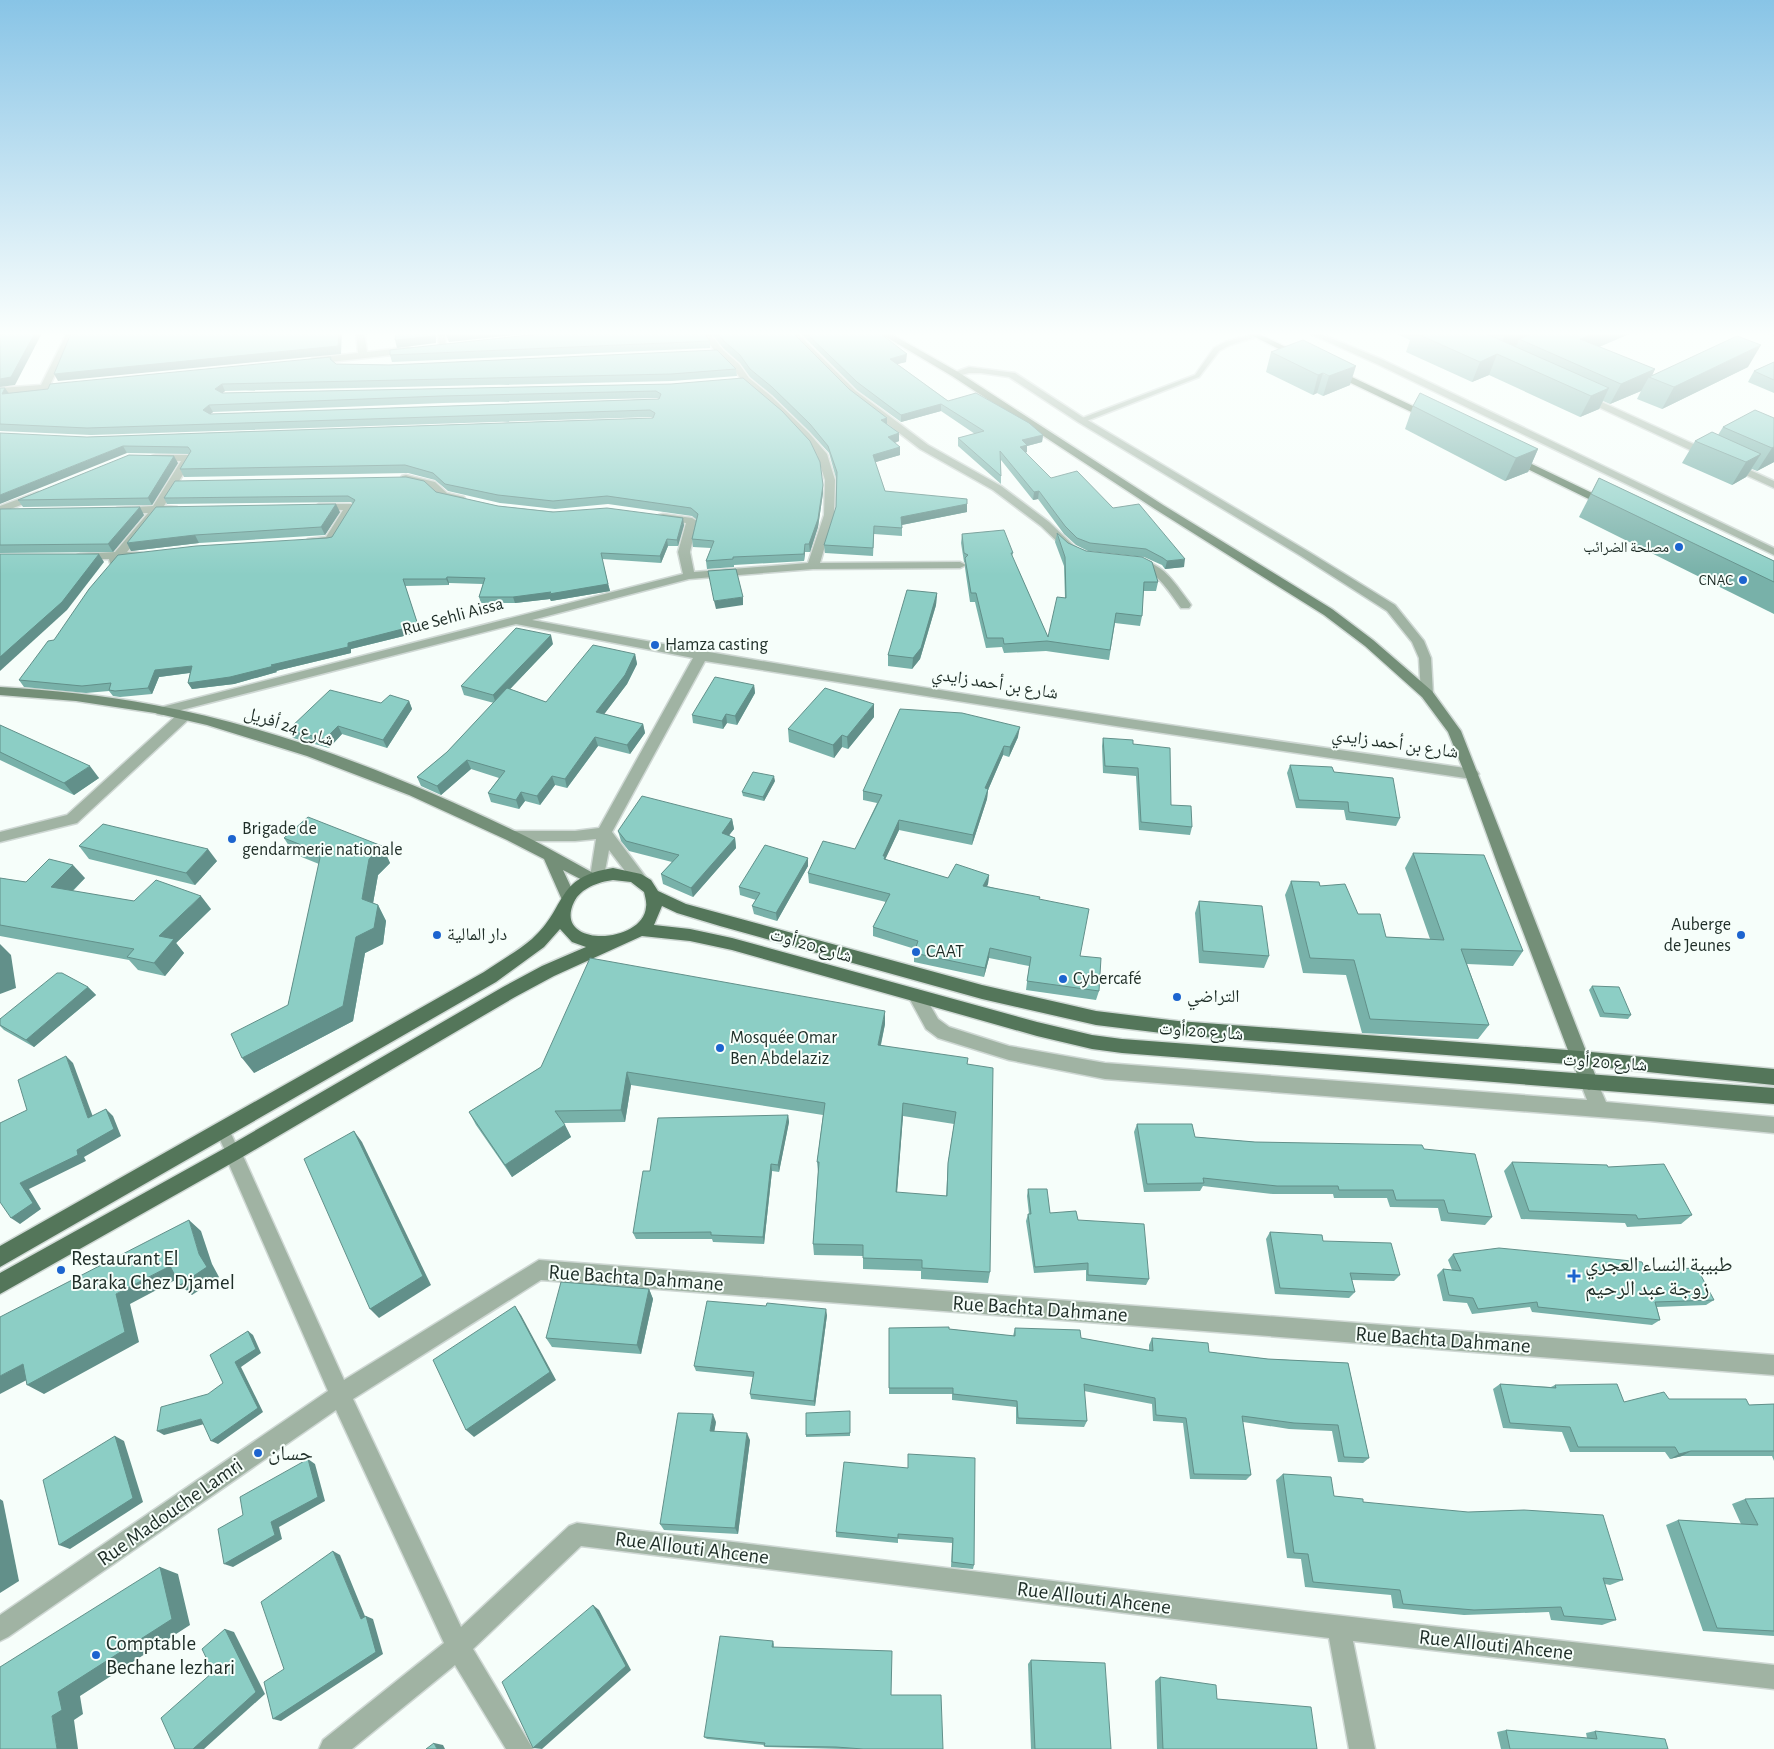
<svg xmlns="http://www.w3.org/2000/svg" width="1774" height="1749" font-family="'Alegreya Sans','Noto Naskh Arabic',sans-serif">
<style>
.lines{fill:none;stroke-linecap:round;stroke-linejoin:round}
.lane-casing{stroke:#cfd8d4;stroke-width:3}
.street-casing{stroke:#cfd8d4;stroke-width:3}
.secondary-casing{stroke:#cfd8d4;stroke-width:3}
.primary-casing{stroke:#cfd8d4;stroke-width:3}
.lane{fill:#a0b3a3;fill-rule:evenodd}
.street{fill:#a0b3a3;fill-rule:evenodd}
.secondary{fill:#748f78;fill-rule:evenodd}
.primary{fill:#54765a;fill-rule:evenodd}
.wall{fill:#78b1a9;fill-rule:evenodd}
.shaded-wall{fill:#62908a}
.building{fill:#8ccec5;stroke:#62908a;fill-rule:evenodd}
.poi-dot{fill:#1c64cf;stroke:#f6fefa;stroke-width:2}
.labels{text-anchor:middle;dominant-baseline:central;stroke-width:4;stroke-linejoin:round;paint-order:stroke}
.far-poi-label{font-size:15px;fill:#1e2d27;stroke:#f6fefa;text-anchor:end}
.street-label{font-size:18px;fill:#1e2d27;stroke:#f6fefa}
.poi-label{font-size:18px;fill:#1e2d27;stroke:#f6fefa;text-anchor:start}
.near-poi-label{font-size:21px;fill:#1e2d27;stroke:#f6fefa;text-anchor:start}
.near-street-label{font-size:21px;fill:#1e2d27;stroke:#f6fefa}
</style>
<rect width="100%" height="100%" fill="#f6fefa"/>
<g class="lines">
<defs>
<g id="lane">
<path d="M 1257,333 L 1260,335 L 1259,336 L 1230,345 L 1219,351 L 1199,377 L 1084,422 L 1077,420 L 1195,375 L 1214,348 L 1225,342 Z"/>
<path d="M 222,1123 L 227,1125 L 240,1153 L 238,1157 L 233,1159 L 228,1157 L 215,1129 L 217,1125 Z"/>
</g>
<g id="street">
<path d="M 68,331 L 76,331 L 50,385 L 69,383 L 74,386 L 72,388 L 0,394 L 0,388 L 41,385 Z"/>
<path d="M 356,331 L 364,331 L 367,352 L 409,347 L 413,350 L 409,353 L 313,364 L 308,361 L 313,358 L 358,353 Z"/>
<path d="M 437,331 L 445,331 L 446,348 L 443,349 L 439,346 Z"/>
<path d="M 700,331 L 708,331 L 723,350 L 739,364 L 749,378 L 771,396 L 809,433 L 827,454 L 835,480 L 834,515 L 820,563 L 960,562 L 966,565 L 960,568 L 813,569 L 689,579 L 532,620 C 844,679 1158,724 1472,769 L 1477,771 L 1479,774 L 1477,777 L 1472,779 L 1116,726 L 705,661 L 612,832 L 648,880 L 645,884 L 640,886 L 635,884 L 609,850 L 603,881 L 598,883 L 593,881 L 590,877 L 596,839 L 575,841 L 514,841 L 509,840 L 507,836 L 509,832 L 514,831 L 575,831 L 599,828 L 693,658 L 516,624 L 162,715 L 157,714 L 155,711 L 162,707 L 683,574 L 678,552 L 686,523 L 659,519 L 658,517 L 659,515 L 663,514 L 692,518 L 697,521 L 690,552 L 694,572 L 808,563 L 824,515 L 825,480 L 817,455 L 803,437 L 765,400 L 743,382 L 733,368 L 717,354 Z"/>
<path d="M 787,331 L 795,331 L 856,391 L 928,445 L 1001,486 L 1049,522 L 1074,546 L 1076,548 L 1074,550 L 1066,550 L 1041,526 L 993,490 L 920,449 L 850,395 Z"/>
<path d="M 1304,331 L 1314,331 L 1383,360 L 1774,548 L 1774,555 L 1377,364 Z"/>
<path d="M 1764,331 L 1774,331 L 1774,336 Z"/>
<path d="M 969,367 L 1015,373 L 1084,418 L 1309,552 L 1395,605 L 1424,641 L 1431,658 L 1433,694 L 1432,697 L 1422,697 L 1421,694 L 1419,658 L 1412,642 L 1387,611 L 1301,556 L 1078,422 L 1009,377 L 981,373 L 969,373 L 955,377 L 950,374 Z"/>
<path d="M 1582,393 L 1713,453 L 1714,455 L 1713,457 L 1705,457 L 1579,398 L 1579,394 Z"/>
<path d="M 156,455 L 188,455 L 193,458 L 164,506 L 177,507 L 178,509 L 177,511 L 160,512 L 127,552 L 142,553 L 144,555 L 142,557 L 122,559 C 118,563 116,565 110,563 L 109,559 L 77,559 L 75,557 L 77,555 L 81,554 L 115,552 L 148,513 L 121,513 L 116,510 L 117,508 L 153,506 L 181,461 L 152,460 L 152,456 Z"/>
<path d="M 1730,461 L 1774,481 L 1774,488 L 1726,466 L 1726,462 Z"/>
<path d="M 406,475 L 435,482 L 447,493 L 464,497 L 465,499 L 460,502 L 439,497 L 427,486 L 402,480 L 401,478 L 402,476 Z"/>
<path d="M 38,492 L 42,493 L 43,495 L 42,497 L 0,513 L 0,506 Z"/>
<path d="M 319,504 L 351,504 L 356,507 L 333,542 L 312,544 L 306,541 L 308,539 L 326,537 L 343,510 L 315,509 L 314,507 Z"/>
<path d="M 1136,558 C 1164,564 1173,581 1189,602 L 1191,605 L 1189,608 L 1181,608 C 1167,589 1156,569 1132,563 L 1130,561 Z"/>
<path d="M 184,712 L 189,713 L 191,716 L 189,719 L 77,823 L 0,842 L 0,832 L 67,815 L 179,713 Z"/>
<path d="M 916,989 L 922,991 L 938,1019 L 949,1027 L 1009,1046 L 1105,1063 L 1587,1100 L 1580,1082 L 1583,1077 L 1589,1074 L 1595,1077 L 1606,1102 L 1774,1117 L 1774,1133 L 1650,1121 L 1105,1079 L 1009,1060 L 938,1038 L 926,1029 L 908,996 L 910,991 Z"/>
<path d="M 233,1145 L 239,1147 L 344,1380 L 539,1260 L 1774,1355 L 1774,1375 L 541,1280 L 353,1399 L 461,1627 L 569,1526 L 577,1523 L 1308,1612 L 1774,1665 L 1774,1689 L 1353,1641 L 1375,1749 L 1349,1749 L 1329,1638 L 581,1546 L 473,1649 L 533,1749 L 506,1749 L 455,1665 L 352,1749 L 319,1749 L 323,1740 L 444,1643 L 336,1410 L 8,1637 L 0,1641 L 0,1615 L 328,1391 L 224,1153 L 227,1147 Z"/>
</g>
<g id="secondary">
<path d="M 876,331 L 886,331 L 958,372 L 1163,505 L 1332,609 L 1373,640 L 1432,691 L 1461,731 L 1598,1082 L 1595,1087 L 1589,1090 L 1583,1087 L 1580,1082 L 1500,871 L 1465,774 L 1448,732 L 1422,697 L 1365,646 L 1324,615 L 1155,509 L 952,376 Z"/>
<path d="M 0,687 C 52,690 103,695 154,705 C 280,728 402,777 517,832 C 544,845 571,861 597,875 L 600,879 L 597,883 L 592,885 L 563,870 L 576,898 L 573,902 L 568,904 L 563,902 L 544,859 L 507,840 L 409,795 L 307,756 L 207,725 L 155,713 L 76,701 L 0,695 Z"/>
</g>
<g id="primary">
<path d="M 1243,331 L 1253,331 L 1304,356 L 1300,359 L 1297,358 Z"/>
<path d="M 1335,369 L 1434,416 L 1436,418 L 1434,420 L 1428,420 L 1332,374 L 1332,370 Z"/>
<path d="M 1513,455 L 1613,503 L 1614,505 L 1609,508 L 1605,507 L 1509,460 L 1508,458 Z"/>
<path d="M 613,868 L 641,874 L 651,880 L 658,891 L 686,904 L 982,985 L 1096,1011 L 1178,1021 L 1580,1051 L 1774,1069 L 1774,1085 L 1580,1065 L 1178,1035 L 1096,1025 L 982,999 L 720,926 L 677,913 L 662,906 L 654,925 L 690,929 L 732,938 L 1037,1022 L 1092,1035 L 1122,1039 L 1774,1088 L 1774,1104 L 1122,1053 L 1092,1049 L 1037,1036 L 732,950 L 690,941 L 642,936 L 554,976 L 515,997 L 239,1159 L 0,1294 L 0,1273 L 227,1147 L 503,987 L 542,966 L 586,947 L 572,942 L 560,929 L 544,947 L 496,982 L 0,1267 L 0,1246 L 484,972 C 500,961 518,951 532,939 C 568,907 554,877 613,868 ZM 613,880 L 631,882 L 644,892 C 645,896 647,903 646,907 C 643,945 552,948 574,902 C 581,888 598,882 613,880 Z"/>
</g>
</defs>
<use href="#lane" class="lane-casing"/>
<use href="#street" class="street-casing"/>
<use href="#secondary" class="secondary-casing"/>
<use href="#primary" class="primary-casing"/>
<use href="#lane" class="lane"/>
<use href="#street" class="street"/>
<use href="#secondary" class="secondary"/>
<use href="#primary" class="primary"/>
</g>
<g class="wall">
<path d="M 709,331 L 791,331 L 849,389 L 887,424 L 899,433 L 899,441 L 895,443 L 900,447 L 900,455 L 875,462 L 885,491 L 967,504 L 967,512 L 902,525 L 902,536 L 874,534 L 873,556 L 825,553 L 824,545 L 836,507 L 836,478 L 829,453 L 810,432 L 772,395 L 750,377 L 740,363 L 724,349 Z"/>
<path d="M 799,331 L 824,331 L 828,334 L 906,362 L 897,364 L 948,401 L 1043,435 L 1042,442 L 1027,446 L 1027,452 L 1025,453 L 1051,478 L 1113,508 L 1184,567 L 1165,569 L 1162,565 L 1144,557 L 1088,551 L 1076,545 L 1064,534 L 1038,499 L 1033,500 L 1001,460 L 1001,484 L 958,446 L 958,438 L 975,434 L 941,411 L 901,422 L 857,390 L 799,332 Z"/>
<path d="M 1390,331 L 1636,331 L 1599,347 L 1655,369 L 1652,375 L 1748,367 L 1662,409 L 1637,399 L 1641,391 L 1610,404 L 1603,401 L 1599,409 L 1580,417 L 1489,375 L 1472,382 L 1406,352 L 1410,340 Z"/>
<path d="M 710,341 L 710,348 L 392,362 L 390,355 Z"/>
<path d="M 1271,352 L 1350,385 L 1323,396 L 1317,393 L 1313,395 L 1266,372 Z"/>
<path d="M 331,357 L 333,361 L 336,364 L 736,369 L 737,376 L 672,381 L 225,391 L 222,393 L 671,384 L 823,493 L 818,527 L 810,552 L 805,552 L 804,561 L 734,565 L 734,567 L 707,569 L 706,561 L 711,548 L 693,547 L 692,539 L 696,519 L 692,516 L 608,504 L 555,509 L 500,503 L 448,491 L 435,480 L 408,473 L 184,477 L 180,469 L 189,454 L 127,453 L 87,437 L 653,418 L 651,417 L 91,435 L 0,431 L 0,388 L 9,393 L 48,389 ZM 657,398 L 659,399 L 210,414 L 213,412 L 443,403 Z"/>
<path d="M 1774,362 L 1774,393 L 1748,382 L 1754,371 Z"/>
<path d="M 1413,406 L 1538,449 L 1528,472 L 1505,481 L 1405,429 Z"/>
<path d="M 1774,418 L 1774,462 L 1757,471 L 1752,469 L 1746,477 L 1732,485 L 1682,463 L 1695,441 L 1718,435 L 1723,427 Z"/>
<path d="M 178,463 L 152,505 L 23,507 L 18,500 Z"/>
<path d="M 1599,478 L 1774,561 L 1774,614 L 1579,517 Z"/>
<path d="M 436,492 L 498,506 L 684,525 L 678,546 L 668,546 L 661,563 L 602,559 L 610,591 L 551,601 L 550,599 L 515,603 L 481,603 L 479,597 L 483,584 L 449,583 L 449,585 L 405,586 L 420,632 L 351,649 L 351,653 L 276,671 L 277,672 L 234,684 L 192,689 L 188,683 L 190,673 L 159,677 L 152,694 L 120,697 L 113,696 L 109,691 L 86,693 L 24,687 L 19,680 L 54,640 L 332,537 L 353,504 L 351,502 L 167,504 L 164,498 Z"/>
<path d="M 0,509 L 144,515 L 113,552 L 0,553 Z"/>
<path d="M 340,512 L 325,535 L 199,543 L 131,551 L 127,543 Z"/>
<path d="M 1057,533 L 1068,543 L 1158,582 L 1156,591 L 1143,591 L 1142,616 L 1140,626 L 1115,623 L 1109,660 L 1046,651 L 1004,653 L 1002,647 L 986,648 L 975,602 L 970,602 L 965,568 L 965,563 L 964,562 L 961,543 L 962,534 L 1013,553 L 1012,556 L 1048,637 L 1065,598 L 1064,566 L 1055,542 Z"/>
<path d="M 937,593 L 936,605 L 920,659 L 912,669 L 888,666 L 888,655 Z"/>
<path d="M 553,644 L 510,689 L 546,702 L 635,654 L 637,664 L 627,684 L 604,714 L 643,724 L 645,733 L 630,754 L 598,746 L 567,788 L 555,785 L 540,805 L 525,801 L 519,809 L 491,802 L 488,793 L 499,778 L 471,769 L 441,795 L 421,786 L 417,777 L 447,752 L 494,703 L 464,695 L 461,686 Z"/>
<path d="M 754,685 L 755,693 L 737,725 L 727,723 L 723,729 L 693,723 L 692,715 Z"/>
<path d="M 409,701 L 412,709 L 387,748 L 342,734 L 329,748 L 293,738 L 288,730 Z"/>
<path d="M 874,717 L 848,749 L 842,747 L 834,758 L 789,742 L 788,729 Z"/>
<path d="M 0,725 L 99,778 L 74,795 L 0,760 Z"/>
<path d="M 1018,737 L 1009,757 L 1003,755 L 988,790 L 987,799 L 972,845 L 899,830 L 885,859 L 948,878 L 989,875 L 988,884 L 987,886 L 1039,900 L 1080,956 L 1099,991 L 1096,1000 L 1026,990 L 1029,966 L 989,958 L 984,977 L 914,962 L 914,953 L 915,949 L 873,936 L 873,927 L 886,902 L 809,883 L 808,873 L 855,849 L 877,803 L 863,800 L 863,791 Z"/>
<path d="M 1103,738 L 1133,744 L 1171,805 L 1192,827 L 1190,835 L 1139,830 L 1136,776 L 1103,773 L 1102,746 Z"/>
<path d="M 1290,765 L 1334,772 L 1400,818 L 1396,826 L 1346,820 L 1344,810 L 1296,808 L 1287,773 Z"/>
<path d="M 775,781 L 764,801 L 743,796 L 742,792 Z"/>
<path d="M 732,819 L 734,829 L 729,835 L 735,838 L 736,848 L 693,897 L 663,884 L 661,874 L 672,862 L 629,851 L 621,841 L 618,831 Z"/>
<path d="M 284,838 L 382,846 L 390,863 L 378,875 L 373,903 L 378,905 L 386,921 L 383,944 L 365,953 L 353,1021 L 254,1073 L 288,1005 L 319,864 L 294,854 Z"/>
<path d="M 79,846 L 217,861 L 195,885 L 89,859 Z"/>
<path d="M 1413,853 L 1523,951 L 1513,966 L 1467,964 L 1489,1025 L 1478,1039 L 1362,1033 L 1346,975 L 1303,973 L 1285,895 L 1291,881 L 1320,886 L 1358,914 L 1386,937 L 1430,939 L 1405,868 Z"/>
<path d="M 808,858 L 808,866 L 777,921 L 754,914 L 752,906 L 756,900 L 740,895 L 739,887 Z"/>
<path d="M 0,878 L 26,882 L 85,878 L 73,891 L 134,901 L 211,909 L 176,943 L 184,953 L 165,976 L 138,970 L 129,960 L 0,936 Z"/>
<path d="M 1199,901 L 1269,956 L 1264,968 L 1199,963 L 1195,913 Z"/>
<path d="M 1592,986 L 1631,1015 L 1628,1019 L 1600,1017 L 1589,990 Z"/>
<path d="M 88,987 L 96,995 L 34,1047 L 4,1030 L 0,1026 L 0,1019 Z"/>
<path d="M 885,1024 L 881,1045 L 967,1064 L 990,1272 L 988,1283 L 921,1279 L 921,1271 L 863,1269 L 863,1256 L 814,1255 L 813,1244 L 818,1172 L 817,1162 L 823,1115 L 631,1085 L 625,1122 L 564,1123 L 571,1137 L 512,1177 L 476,1125 L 469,1112 L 541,1067 ZM 903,1116 L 954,1124 L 948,1163 L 946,1196 L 897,1193 Z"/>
<path d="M 788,1115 L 789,1122 L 779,1172 L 772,1171 L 764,1244 L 713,1242 L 712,1239 L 636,1239 L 633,1233 L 650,1171 Z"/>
<path d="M 1137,1124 L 1195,1137 L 1255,1142 L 1424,1149 L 1492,1217 L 1485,1225 L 1441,1221 L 1438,1208 L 1390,1207 L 1387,1198 L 1334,1198 L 1333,1194 L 1273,1194 L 1203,1186 L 1200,1191 L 1144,1192 L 1134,1132 Z"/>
<path d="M 1512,1162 L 1692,1215 L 1681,1224 L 1627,1227 L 1625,1223 L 1521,1219 L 1504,1171 Z"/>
<path d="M 1028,1189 L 1050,1213 L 1078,1220 L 1149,1279 L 1146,1285 L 1086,1281 L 1086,1270 L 1034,1273 L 1026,1221 L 1028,1214 L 1029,1214 L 1027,1196 Z"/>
<path d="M 1270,1232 L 1323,1241 L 1400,1275 L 1394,1281 L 1352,1280 L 1355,1292 L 1349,1298 L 1275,1294 L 1266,1239 Z"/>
<path d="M 1453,1254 L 1645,1270 L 1714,1300 L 1706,1305 L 1657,1307 L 1660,1320 L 1652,1325 L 1532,1312 L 1530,1307 L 1472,1314 L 1467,1303 L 1443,1301 L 1437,1275 L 1443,1269 L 1452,1270 L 1448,1260 Z"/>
<path d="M 649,1289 L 653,1299 L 641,1354 L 552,1347 L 546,1338 Z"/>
<path d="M 827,1315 L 815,1406 L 751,1399 L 750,1394 L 753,1377 L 696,1371 L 694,1366 Z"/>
<path d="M 889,1328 L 949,1329 L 1013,1336 L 1015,1328 L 1081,1338 L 1149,1351 L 1149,1345 L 1152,1338 L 1209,1352 L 1268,1359 L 1348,1363 L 1369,1458 L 1363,1463 L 1338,1462 L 1332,1431 L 1289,1429 L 1243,1422 L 1251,1475 L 1246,1480 L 1190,1479 L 1183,1423 L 1153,1421 L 1152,1404 L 1084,1391 L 1087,1421 L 1084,1427 L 1016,1424 L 1016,1407 L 952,1400 L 952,1394 L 889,1394 Z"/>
<path d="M 1500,1384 L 1551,1387 L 1555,1385 L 1624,1402 L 1669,1399 L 1749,1405 L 1774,1404 L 1774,1461 L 1772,1456 L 1682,1456 L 1670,1459 L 1665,1452 L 1570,1452 L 1562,1432 L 1503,1428 L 1493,1389 Z"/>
<path d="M 850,1411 L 850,1436 L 806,1437 L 806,1435 Z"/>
<path d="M 716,1422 L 714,1431 L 750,1440 L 738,1534 L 664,1530 L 660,1524 Z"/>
<path d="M 908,1468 L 974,1565 L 973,1569 L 951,1567 L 952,1543 L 898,1539 L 898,1543 L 836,1537 L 836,1532 Z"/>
<path d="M 1283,1474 L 1334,1496 L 1363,1502 L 1623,1580 L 1610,1585 L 1605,1584 L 1616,1620 L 1602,1625 L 1551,1620 L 1549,1612 L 1464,1615 L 1393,1608 L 1391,1595 L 1305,1587 L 1301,1559 L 1287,1558 L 1276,1480 Z"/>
<path d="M 1774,1498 L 1774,1636 L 1703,1631 L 1666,1525 L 1678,1520 L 1741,1524 L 1732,1504 L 1745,1499 Z"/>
<path d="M 773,1641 L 774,1644 L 774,1648 L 891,1695 L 943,1749 L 842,1749 L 766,1747 L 764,1746 L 764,1745 L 707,1739 L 704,1737 Z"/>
<path d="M 1031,1660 L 1111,1749 L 1031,1749 L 1028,1664 Z"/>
<path d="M 1160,1677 L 1217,1699 L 1317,1749 L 1157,1749 L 1155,1681 Z"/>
<path d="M 1506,1730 L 1587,1738 L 1586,1733 L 1595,1731 L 1668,1749 L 1501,1749 L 1497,1732 Z"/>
</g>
<g class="shaded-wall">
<path d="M 36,331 L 39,331 L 41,335 L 15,385 L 0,387 L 0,379 Z"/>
<path d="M 101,331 L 108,331 L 103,342 L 99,334 Z"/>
<path d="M 339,331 L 343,331 L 342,332 L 341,354 L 58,381 L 54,374 Z"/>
<path d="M 433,331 L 436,331 L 436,343 L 397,348 L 395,340 Z"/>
<path d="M 484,331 L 554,331 L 449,342 L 446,335 Z"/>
<path d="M 1512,331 L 1538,331 L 1535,337 L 1519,339 L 1517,345 L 1498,353 L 1506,333 Z"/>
<path d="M 1600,331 L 1636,331 L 1571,359 L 1580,339 Z"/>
<path d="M 1761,345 L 1748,367 L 1662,409 L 1674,387 Z"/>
<path d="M 907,354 L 906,362 L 890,366 L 890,359 Z"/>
<path d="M 1497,354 L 1489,375 L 1472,382 L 1480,362 Z"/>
<path d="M 1356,366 L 1350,385 L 1323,396 L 1329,376 Z"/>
<path d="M 1655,369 L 1651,378 L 1649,377 L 1641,391 L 1610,404 L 1621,384 Z"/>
<path d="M 1323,373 L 1317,393 L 1313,395 L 1318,375 Z"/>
<path d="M 222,384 L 225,391 L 218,397 L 215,389 Z"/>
<path d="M 5,388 L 10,395 L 2,394 Z"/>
<path d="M 1609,388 L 1599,409 L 1580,417 L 1591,396 Z"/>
<path d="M 941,404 L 941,411 L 901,422 L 901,415 Z"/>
<path d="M 209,405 L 213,412 L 206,418 L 203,410 Z"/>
<path d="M 887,418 L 887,426 L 881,420 Z"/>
<path d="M 899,433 L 899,441 L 888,445 L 888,437 Z"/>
<path d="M 1043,435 L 1042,442 L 1027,446 L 1027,452 L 1019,455 L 1020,447 L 1022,440 Z"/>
<path d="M 123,446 L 127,453 L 0,504 L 0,495 Z"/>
<path d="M 900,447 L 900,455 L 873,463 L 873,455 Z"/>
<path d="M 1774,447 L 1774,462 L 1757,471 L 1772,448 Z"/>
<path d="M 1538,449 L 1528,472 L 1505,481 L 1516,458 Z"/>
<path d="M 1761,454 L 1746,477 L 1732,485 L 1746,462 Z"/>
<path d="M 174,456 L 178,463 L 152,505 L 148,498 Z"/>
<path d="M 823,485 L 823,493 L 818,527 L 810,552 L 809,544 Z"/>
<path d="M 1039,491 L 1038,499 L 1033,500 L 1034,492 Z"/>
<path d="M 336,504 L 340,512 L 325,535 L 321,527 Z"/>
<path d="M 967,504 L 967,512 L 901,525 L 901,517 Z"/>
<path d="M 140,507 L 144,515 L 113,552 L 108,544 Z"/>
<path d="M 683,518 L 684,525 L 678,546 L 677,540 Z"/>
<path d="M 195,535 L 199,543 L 131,551 L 127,543 Z"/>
<path d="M 667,539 L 668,546 L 661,563 L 660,556 Z"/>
<path d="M 805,544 L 805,552 L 804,561 L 804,554 Z"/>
<path d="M 99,554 L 104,562 L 67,610 L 0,671 L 0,657 Z"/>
<path d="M 1185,559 L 1184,567 L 1165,569 L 1167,561 Z"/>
<path d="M 447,577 L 449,583 L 449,585 L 446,579 Z"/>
<path d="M 403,579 L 420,632 L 351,649 L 351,653 L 276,671 L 277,672 L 234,684 L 192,689 L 188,683 L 271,665 L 348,643 Z"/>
<path d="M 608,584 L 610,591 L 551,601 L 550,599 L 515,603 L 513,597 Z"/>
<path d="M 937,593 L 936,605 L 920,659 L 912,669 L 913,658 Z"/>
<path d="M 743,597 L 743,605 L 716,609 L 714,601 Z"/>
<path d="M 551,635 L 553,644 L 496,704 L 493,695 Z"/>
<path d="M 635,654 L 637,664 L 627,684 L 599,721 L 596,712 Z"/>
<path d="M 192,666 L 196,672 L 159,677 L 152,694 L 148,688 L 155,670 Z"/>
<path d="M 754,685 L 755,693 L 737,725 L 735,716 Z"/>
<path d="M 409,701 L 412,709 L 387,748 L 383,740 Z"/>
<path d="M 874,704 L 874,717 L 848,749 L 847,737 Z"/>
<path d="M 726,714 L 727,723 L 723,729 L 722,721 Z"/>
<path d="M 643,724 L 645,733 L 630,754 L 627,745 Z"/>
<path d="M 338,726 L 342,734 L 329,748 L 325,739 Z"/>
<path d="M 1020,727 L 1018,737 L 1009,757 L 1010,747 Z"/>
<path d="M 842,735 L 842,747 L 834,758 L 833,745 Z"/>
<path d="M 595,737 L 598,746 L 567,788 L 565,779 Z"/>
<path d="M 1004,746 L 1003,755 L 988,790 L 987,799 L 972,845 L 973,835 L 985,788 Z"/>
<path d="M 467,760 L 471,769 L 441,795 L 437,786 Z"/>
<path d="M 90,766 L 99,778 L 74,795 L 64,783 Z"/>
<path d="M 552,776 L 555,785 L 540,805 L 537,796 Z"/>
<path d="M 774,776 L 775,781 L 764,801 L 763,797 Z"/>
<path d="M 521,792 L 525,801 L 519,809 L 516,800 Z"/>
<path d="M 732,819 L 734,829 L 723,843 L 722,833 Z"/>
<path d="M 899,820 L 899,830 L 885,860 L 883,856 Z"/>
<path d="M 735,838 L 736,848 L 693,897 L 691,888 Z"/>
<path d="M 382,846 L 390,863 L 378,875 L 371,915 L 362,899 L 369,859 Z"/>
<path d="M 208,849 L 217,861 L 195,885 L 186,873 Z"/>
<path d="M 808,858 L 808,866 L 777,921 L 776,913 Z"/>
<path d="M 73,865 L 85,878 L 63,900 L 51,887 Z"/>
<path d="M 989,875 L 988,884 L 983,895 L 983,886 Z"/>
<path d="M 201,896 L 211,909 L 176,943 L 184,953 L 165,976 L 154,963 L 159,936 Z"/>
<path d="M 378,905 L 386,921 L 383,944 L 365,953 L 353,1021 L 254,1073 L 242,1058 L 356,937 Z"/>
<path d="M 0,944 L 11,955 L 16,988 L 0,994 Z"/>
<path d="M 990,948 L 989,958 L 984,977 L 985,968 Z"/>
<path d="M 88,987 L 96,995 L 34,1047 L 26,1040 Z"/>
<path d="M 885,1011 L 885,1024 L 878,1057 L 878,1045 Z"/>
<path d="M 66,1056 L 73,1063 L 96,1125 L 88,1118 Z"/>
<path d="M 627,1072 L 631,1085 L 625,1122 L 621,1110 Z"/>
<path d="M 903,1103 L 903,1116 L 896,1204 L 896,1192 Z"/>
<path d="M 106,1109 L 113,1116 L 121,1136 L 84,1157 L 86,1161 L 29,1189 L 41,1209 L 20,1224 L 11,1218 L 20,1183 L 77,1150 Z"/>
<path d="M 788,1115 L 789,1122 L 779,1172 L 778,1165 Z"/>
<path d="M 565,1125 L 571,1137 L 512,1177 L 505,1165 Z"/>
<path d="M 354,1131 L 362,1142 L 431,1285 L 379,1318 L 370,1309 Z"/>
<path d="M 771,1164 L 772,1171 L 764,1244 L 763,1237 Z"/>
<path d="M 189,1220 L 201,1231 L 212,1264 L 219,1277 L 192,1295 L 180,1285 L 199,1254 Z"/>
<path d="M 170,1266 L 183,1276 L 130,1304 L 139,1342 L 44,1394 L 27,1385 L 116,1294 Z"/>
<path d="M 649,1289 L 653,1299 L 641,1354 L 637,1345 Z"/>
<path d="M 515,1306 L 521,1315 L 556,1380 L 474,1437 L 466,1430 Z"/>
<path d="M 826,1309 L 827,1315 L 815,1406 L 814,1401 Z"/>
<path d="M 248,1331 L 253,1335 L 261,1353 L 241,1367 L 263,1412 L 218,1444 L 211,1441 L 235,1362 Z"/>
<path d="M 23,1364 L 40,1373 L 0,1394 L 0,1376 Z"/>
<path d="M 713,1414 L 716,1422 L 713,1439 L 710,1431 Z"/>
<path d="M 201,1419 L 208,1423 L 164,1435 L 157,1431 Z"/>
<path d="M 747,1433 L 750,1440 L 738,1534 L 735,1528 Z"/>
<path d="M 115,1436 L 124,1441 L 143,1502 L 70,1549 L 59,1545 Z"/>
<path d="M 1691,1451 L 1682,1456 L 1670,1459 L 1679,1454 Z"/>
<path d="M 308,1459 L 315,1464 L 325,1501 L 279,1527 L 282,1539 L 233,1567 L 224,1564 Z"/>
<path d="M 0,1499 L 3,1501 L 19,1581 L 0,1593 Z"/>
<path d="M 333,1551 L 340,1555 L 367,1621 L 366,1616 L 373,1619 L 383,1654 L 281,1721 L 273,1719 L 361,1619 Z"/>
<path d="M 160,1567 L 178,1574 L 190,1625 L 80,1696 L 83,1714 L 74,1720 L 78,1749 L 57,1749 L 52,1716 L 58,1692 Z"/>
<path d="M 593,1605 L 599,1610 L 631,1670 L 542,1749 L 533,1748 Z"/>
<path d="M 225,1629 L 234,1632 L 265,1694 L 204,1749 L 193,1749 Z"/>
<path d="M 434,1743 L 443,1745 L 445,1749 L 437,1749 Z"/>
</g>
<g class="building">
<path d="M 0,331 L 36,331 L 11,377 L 0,379 Z"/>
<path d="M 72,331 L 101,331 L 99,334 L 130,331 L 339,331 L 338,346 L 54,374 Z"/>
<path d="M 396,331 L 433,331 L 434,336 L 395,340 Z"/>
<path d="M 446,331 L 484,331 L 446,335 Z"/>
<path d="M 567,331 L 702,331 L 710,341 L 390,355 L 390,350 Z"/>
<path d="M 715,331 L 791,331 L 849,389 L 887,418 L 881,420 L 899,433 L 888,437 L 900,447 L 873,455 L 885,491 L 967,499 L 967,504 L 901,517 L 902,528 L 874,526 L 873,548 L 824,545 L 836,507 L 837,472 L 828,446 L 810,424 L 772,387 L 750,369 L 740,355 L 724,341 Z"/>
<path d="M 804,331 L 824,331 L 828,334 L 844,331 L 877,331 L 907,354 L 890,359 L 948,401 L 976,393 L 1029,423 L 1043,435 L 1022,440 L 1027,445 L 1020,447 L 1051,478 L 1077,471 L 1113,508 L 1139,504 L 1185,559 L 1167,561 L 1163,558 L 1146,549 L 1090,543 L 1077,538 L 1065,526 L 1039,491 L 1034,492 L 1000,451 L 1001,476 L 958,438 L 984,431 L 941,404 L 901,415 L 857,382 Z"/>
<path d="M 1417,331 L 1480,331 L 1609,388 L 1591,396 L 1497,354 L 1480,362 L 1413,332 Z"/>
<path d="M 1501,331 L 1512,331 L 1506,333 Z"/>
<path d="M 1539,331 L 1600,331 L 1580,339 L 1655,369 L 1621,384 L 1519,339 Z"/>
<path d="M 1737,336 L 1761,345 L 1674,387 L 1649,377 Z"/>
<path d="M 1303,340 L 1356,366 L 1329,376 L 1323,373 L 1318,375 L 1271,352 Z"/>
<path d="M 717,350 L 736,369 L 671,374 L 222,384 L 215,389 L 222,393 L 671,384 L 743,378 L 782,411 L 810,441 L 820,462 L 823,485 L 818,519 L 809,544 L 805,544 L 804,554 L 733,557 L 733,559 L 706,561 L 714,541 L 692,539 L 698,514 L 691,508 L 607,496 L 553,501 L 498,495 L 445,484 L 433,473 L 405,465 L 180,469 L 191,451 L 188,447 L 123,446 L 0,495 L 0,433 L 87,437 L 653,418 L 655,413 L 650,410 L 87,428 L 0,424 L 0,388 L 5,388 L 2,394 L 48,389 L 50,384 L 331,357 L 330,359 L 336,364 L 389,365 ZM 656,391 L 661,394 L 659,399 L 210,414 L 203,410 L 209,405 L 441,396 Z"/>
<path d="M 1774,362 L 1774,380 L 1754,371 Z"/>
<path d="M 1420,393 L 1538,449 L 1516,458 L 1413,406 Z"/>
<path d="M 1755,410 L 1774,418 L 1774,447 L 1772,448 L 1723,427 Z"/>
<path d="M 1712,432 L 1761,454 L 1746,462 L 1695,441 Z"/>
<path d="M 129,455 L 174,456 L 148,498 L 18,500 Z"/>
<path d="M 406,477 L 424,481 L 436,492 L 498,506 L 553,512 L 607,508 L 683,518 L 677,540 L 667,539 L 660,556 L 601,553 L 608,584 L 549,594 L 551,592 L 513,597 L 479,597 L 485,578 L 447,577 L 446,579 L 403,579 L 418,625 L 348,643 L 348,647 L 271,665 L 274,666 L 230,677 L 188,683 L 192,666 L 155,670 L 148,688 L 115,691 L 109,690 L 111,683 L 82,686 L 19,680 L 48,641 L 54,640 L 89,589 L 118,555 L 196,546 L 327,538 L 332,537 L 355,500 L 348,496 L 164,498 L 175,481 Z"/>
<path d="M 1599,478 L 1774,561 L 1774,582 L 1591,494 Z"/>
<path d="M 336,504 L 321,527 L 195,535 L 127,543 L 156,507 Z"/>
<path d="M 140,507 L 108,544 L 0,545 L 0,509 Z"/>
<path d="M 1004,530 L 1013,553 L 1011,553 L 1048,637 L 1057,597 L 1066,598 L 1065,557 L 1057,533 L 1068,543 L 1086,551 L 1142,557 L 1152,562 L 1158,582 L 1144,582 L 1142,616 L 1116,613 L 1110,650 L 1047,641 L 1004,644 L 1003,638 L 987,638 L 976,593 L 971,593 L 965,558 L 968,555 L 964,553 L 962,534 Z"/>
<path d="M 0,554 L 99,554 L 62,602 L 0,657 Z"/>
<path d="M 736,569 L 743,597 L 714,601 L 708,571 Z"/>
<path d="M 907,590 L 937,593 L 921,648 L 913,658 L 888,655 Z"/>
<path d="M 516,628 L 551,635 L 493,695 L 461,686 Z"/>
<path d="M 593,645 L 635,654 L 625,675 L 596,712 L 643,724 L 627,745 L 595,737 L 565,779 L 552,776 L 537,796 L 521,792 L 516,800 L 488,793 L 505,771 L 467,760 L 437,786 L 417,777 L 447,752 L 507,688 L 546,702 Z"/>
<path d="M 715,677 L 754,685 L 735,716 L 726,714 L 722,721 L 692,715 Z"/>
<path d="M 825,688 L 874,704 L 847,737 L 842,735 L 833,745 L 788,729 Z"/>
<path d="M 330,690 L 381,703 L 390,695 L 409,701 L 383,740 L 338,726 L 325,739 L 288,730 Z"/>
<path d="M 900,709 L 962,713 L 1020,727 L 1010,747 L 1004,746 L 985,788 L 988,789 L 973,835 L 899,820 L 883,856 L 885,856 L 884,859 L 948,878 L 956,864 L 989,875 L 983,886 L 1040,897 L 1039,899 L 1089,909 L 1080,956 L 1101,958 L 1099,991 L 1027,981 L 1031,957 L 990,948 L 985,968 L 914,953 L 918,941 L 873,927 L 890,894 L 808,873 L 823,841 L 855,849 L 882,795 L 863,791 Z"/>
<path d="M 0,725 L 90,766 L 64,783 L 0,752 Z"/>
<path d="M 1103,738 L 1133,740 L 1133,744 L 1170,748 L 1171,805 L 1191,806 L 1192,827 L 1141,822 L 1138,768 L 1105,766 Z"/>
<path d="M 1290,765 L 1332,767 L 1334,772 L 1393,778 L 1400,818 L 1349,812 L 1348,802 L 1299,800 Z"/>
<path d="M 753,772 L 774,776 L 763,797 L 742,792 Z"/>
<path d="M 642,796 L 732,819 L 722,833 L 735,838 L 691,888 L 661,874 L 679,855 L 626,841 L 618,831 Z"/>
<path d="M 308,817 L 382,846 L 369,859 L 362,899 L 378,905 L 374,928 L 356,937 L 343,1006 L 242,1058 L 231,1034 L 288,1005 L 321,853 L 284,838 Z"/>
<path d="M 103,824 L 208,849 L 186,873 L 79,846 Z"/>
<path d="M 765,845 L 808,858 L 776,913 L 752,906 L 760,893 L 739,887 Z"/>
<path d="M 1413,853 L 1484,855 L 1523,951 L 1461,949 L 1489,1025 L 1370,1019 L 1354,960 L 1310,958 L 1291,881 L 1319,882 L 1320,886 L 1345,884 L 1358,914 L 1380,914 L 1386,937 L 1444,940 Z"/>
<path d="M 49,859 L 73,865 L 51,887 L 134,901 L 156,880 L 201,896 L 159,936 L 174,939 L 154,963 L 127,957 L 134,949 L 0,925 L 0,878 L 26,882 Z"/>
<path d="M 1199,901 L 1262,906 L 1269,956 L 1203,951 Z"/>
<path d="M 590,958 L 885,1011 L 878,1045 L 968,1058 L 967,1064 L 993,1068 L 990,1272 L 922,1268 L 922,1260 L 863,1258 L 863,1245 L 813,1244 L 819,1162 L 817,1162 L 825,1103 L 627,1072 L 621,1110 L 555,1111 L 565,1125 L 505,1165 L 469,1112 L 541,1067 ZM 903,1103 L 956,1112 L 948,1163 L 947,1196 L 896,1192 Z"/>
<path d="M 57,973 L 62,973 L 88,987 L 26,1040 L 0,1025 L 0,1019 Z"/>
<path d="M 1592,986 L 1619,987 L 1631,1015 L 1604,1013 Z"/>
<path d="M 66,1056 L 88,1118 L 106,1109 L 114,1129 L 77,1150 L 78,1155 L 20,1183 L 33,1203 L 11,1218 L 0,1202 L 0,1123 L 27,1110 L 18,1080 Z"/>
<path d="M 788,1115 L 778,1165 L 771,1164 L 763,1237 L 711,1235 L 711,1232 L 633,1233 L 643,1171 L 650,1171 L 658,1118 Z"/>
<path d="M 1137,1124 L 1192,1124 L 1195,1137 L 1255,1142 L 1422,1145 L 1424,1149 L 1475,1154 L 1492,1217 L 1448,1213 L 1444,1200 L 1396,1200 L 1393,1190 L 1339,1190 L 1338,1186 L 1277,1186 L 1203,1178 L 1204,1183 L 1147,1184 Z"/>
<path d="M 354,1131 L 423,1276 L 370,1309 L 304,1159 Z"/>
<path d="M 1512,1162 L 1607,1165 L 1608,1167 L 1664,1164 L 1692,1215 L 1638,1219 L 1636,1215 L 1529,1211 Z"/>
<path d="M 1028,1189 L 1047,1189 L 1050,1213 L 1076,1211 L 1078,1220 L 1144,1224 L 1149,1279 L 1088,1275 L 1088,1263 L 1035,1267 L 1028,1214 L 1031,1214 Z"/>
<path d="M 189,1220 L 199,1254 L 207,1267 L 180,1285 L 170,1266 L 116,1294 L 125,1332 L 27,1385 L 23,1364 L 0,1376 L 0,1317 Z"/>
<path d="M 1270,1232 L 1322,1235 L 1323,1241 L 1391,1243 L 1400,1275 L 1350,1273 L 1355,1292 L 1280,1288 Z"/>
<path d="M 1499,1248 L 1642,1262 L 1645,1270 L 1697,1268 L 1714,1300 L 1655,1302 L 1660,1320 L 1538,1307 L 1537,1302 L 1478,1309 L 1473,1298 L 1449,1295 L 1443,1269 L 1461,1271 L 1453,1254 Z"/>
<path d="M 561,1282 L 649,1289 L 637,1345 L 546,1338 Z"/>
<path d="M 707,1301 L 766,1306 L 767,1303 L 826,1309 L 814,1401 L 750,1394 L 754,1372 L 694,1366 Z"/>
<path d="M 515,1306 L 550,1372 L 466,1430 L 433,1360 Z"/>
<path d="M 949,1327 L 949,1329 L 1015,1336 L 1015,1328 L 1080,1330 L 1081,1338 L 1153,1351 L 1152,1338 L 1208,1343 L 1209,1352 L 1268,1359 L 1348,1363 L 1369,1458 L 1344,1457 L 1338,1425 L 1294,1423 L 1242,1416 L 1251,1475 L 1194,1474 L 1186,1418 L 1156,1415 L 1155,1398 L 1084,1384 L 1087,1421 L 1018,1418 L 1017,1401 L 953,1394 L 953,1388 L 889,1388 L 889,1328 Z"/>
<path d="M 248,1331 L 256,1349 L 235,1362 L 258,1408 L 211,1441 L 201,1419 L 157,1431 L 161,1407 L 208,1394 L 223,1383 L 210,1355 Z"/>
<path d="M 1500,1384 L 1556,1388 L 1555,1385 L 1617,1384 L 1624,1402 L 1664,1392 L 1669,1399 L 1746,1399 L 1749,1405 L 1774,1404 L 1774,1451 L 1691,1451 L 1679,1454 L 1675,1447 L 1578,1447 L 1570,1427 L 1510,1423 Z"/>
<path d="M 850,1411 L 850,1433 L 806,1435 L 806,1413 Z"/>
<path d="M 678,1413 L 713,1414 L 710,1431 L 747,1433 L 735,1528 L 660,1524 Z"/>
<path d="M 115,1436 L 133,1498 L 59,1545 L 43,1480 Z"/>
<path d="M 908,1454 L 975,1458 L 974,1565 L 952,1562 L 953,1538 L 898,1534 L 898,1538 L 836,1532 L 844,1462 L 908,1468 Z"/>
<path d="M 308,1459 L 318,1497 L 271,1522 L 275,1535 L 224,1564 L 218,1529 L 243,1515 L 240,1497 Z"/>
<path d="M 1283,1474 L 1331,1477 L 1334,1496 L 1363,1499 L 1363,1502 L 1468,1512 L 1524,1510 L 1603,1515 L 1623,1580 L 1603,1578 L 1616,1620 L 1564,1616 L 1561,1607 L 1474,1610 L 1403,1604 L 1400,1590 L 1313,1582 L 1308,1554 L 1294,1553 Z"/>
<path d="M 1774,1498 L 1774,1631 L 1717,1628 L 1678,1520 L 1758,1525 L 1745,1499 Z"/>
<path d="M 333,1551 L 361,1619 L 366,1616 L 376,1652 L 273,1719 L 264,1682 L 284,1669 L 261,1602 Z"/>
<path d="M 160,1567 L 172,1619 L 58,1692 L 62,1710 L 52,1716 L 57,1749 L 0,1749 L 0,1667 Z"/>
<path d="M 593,1605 L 626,1666 L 533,1748 L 502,1682 Z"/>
<path d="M 225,1629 L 256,1692 L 193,1749 L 175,1749 L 161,1718 L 213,1672 L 202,1649 Z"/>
<path d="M 720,1636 L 773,1641 L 772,1647 L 892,1651 L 891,1695 L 941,1695 L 943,1749 L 863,1749 L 836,1747 L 764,1746 L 765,1743 L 704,1737 Z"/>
<path d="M 1031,1660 L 1105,1663 L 1111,1749 L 1035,1749 Z"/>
<path d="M 1160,1677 L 1216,1685 L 1217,1699 L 1311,1707 L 1317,1749 L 1163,1749 Z"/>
<path d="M 1506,1730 L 1597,1739 L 1595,1731 L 1665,1739 L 1668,1749 L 1510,1749 Z"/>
<path d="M 434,1743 L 437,1749 L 426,1749 Z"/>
</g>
<linearGradient id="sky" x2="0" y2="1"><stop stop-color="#88c4e6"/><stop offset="0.58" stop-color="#fbfffd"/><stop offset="1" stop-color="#fbfffd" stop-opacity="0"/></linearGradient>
<rect width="1774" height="575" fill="url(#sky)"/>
<g class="poi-dot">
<circle cx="1679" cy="547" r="5"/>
<circle cx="1743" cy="580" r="5"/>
<circle cx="655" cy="645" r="5"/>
<circle cx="232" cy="839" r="5"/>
<circle cx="437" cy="935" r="5"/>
<circle cx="1741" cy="935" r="5"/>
<circle cx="916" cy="952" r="5"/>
<circle cx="1063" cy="979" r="5"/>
<circle cx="1177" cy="997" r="5"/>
<circle cx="720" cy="1048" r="5"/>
<circle cx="61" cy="1270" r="5"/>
<path d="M1571.5 1268.5h5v5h5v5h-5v5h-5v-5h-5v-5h5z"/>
<circle cx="258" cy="1453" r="5"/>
<circle cx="96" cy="1655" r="5"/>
</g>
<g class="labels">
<g class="far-poi-label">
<text x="1669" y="547">مصلحة الضرائب</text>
<text x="1733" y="580">CNAC</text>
</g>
<g class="street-label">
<text transform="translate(453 617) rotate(-15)">Rue Sehli Aissa</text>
<text transform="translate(995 684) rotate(9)">شارع بن أحمد زايدي</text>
<text transform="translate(289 727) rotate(18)">شارع 24 أفريل</text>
<text transform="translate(1395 744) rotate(8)">شارع بن أحمد زايدي</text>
<text transform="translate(811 946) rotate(16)">شارع 20 أوت</text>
<text transform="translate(1201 1032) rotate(4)">شارع 20 أوت</text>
<text transform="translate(1605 1063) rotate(4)">شارع 20 أوت</text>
</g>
<g class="poi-label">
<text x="665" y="645">Hamza casting</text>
<text x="242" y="829">Brigade de<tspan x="242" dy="21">gendarmerie nationale</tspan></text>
<text x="1731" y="925" text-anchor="end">Auberge<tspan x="1731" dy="21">de Jeunes</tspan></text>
<text x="447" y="935">دار المالية</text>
<text x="926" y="952">CAAT</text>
<text x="1073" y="979">Cybercafé</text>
<text x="1187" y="997">التراضي</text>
<text x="730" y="1038">Mosquée Omar<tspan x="730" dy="21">Ben Abdelaziz</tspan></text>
</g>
<g class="near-poi-label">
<text x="71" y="1258">Restaurant El<tspan x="71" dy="24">Baraka Chez Djamel</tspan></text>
<text x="1585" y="1264">طبيبة النساء العجري<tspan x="1585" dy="24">زوجة عبد الرحيم</tspan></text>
<text x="268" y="1453">حسان</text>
<text x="106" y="1643">Comptable<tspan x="106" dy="24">Bechane lezhari</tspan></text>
</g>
<g class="near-street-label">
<text transform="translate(636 1278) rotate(4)">Rue Bachta Dahmane</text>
<text transform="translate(1040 1309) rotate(4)">Rue Bachta Dahmane</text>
<text transform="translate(1443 1340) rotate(4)">Rue Bachta Dahmane</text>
<text transform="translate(170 1512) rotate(-35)">Rue Madouche Lamri</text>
<text transform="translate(692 1548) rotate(7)">Rue Allouti Ahcene</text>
<text transform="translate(1094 1598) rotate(7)">Rue Allouti Ahcene</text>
<text transform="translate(1496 1645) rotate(6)">Rue Allouti Ahcene</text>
</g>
</g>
</svg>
